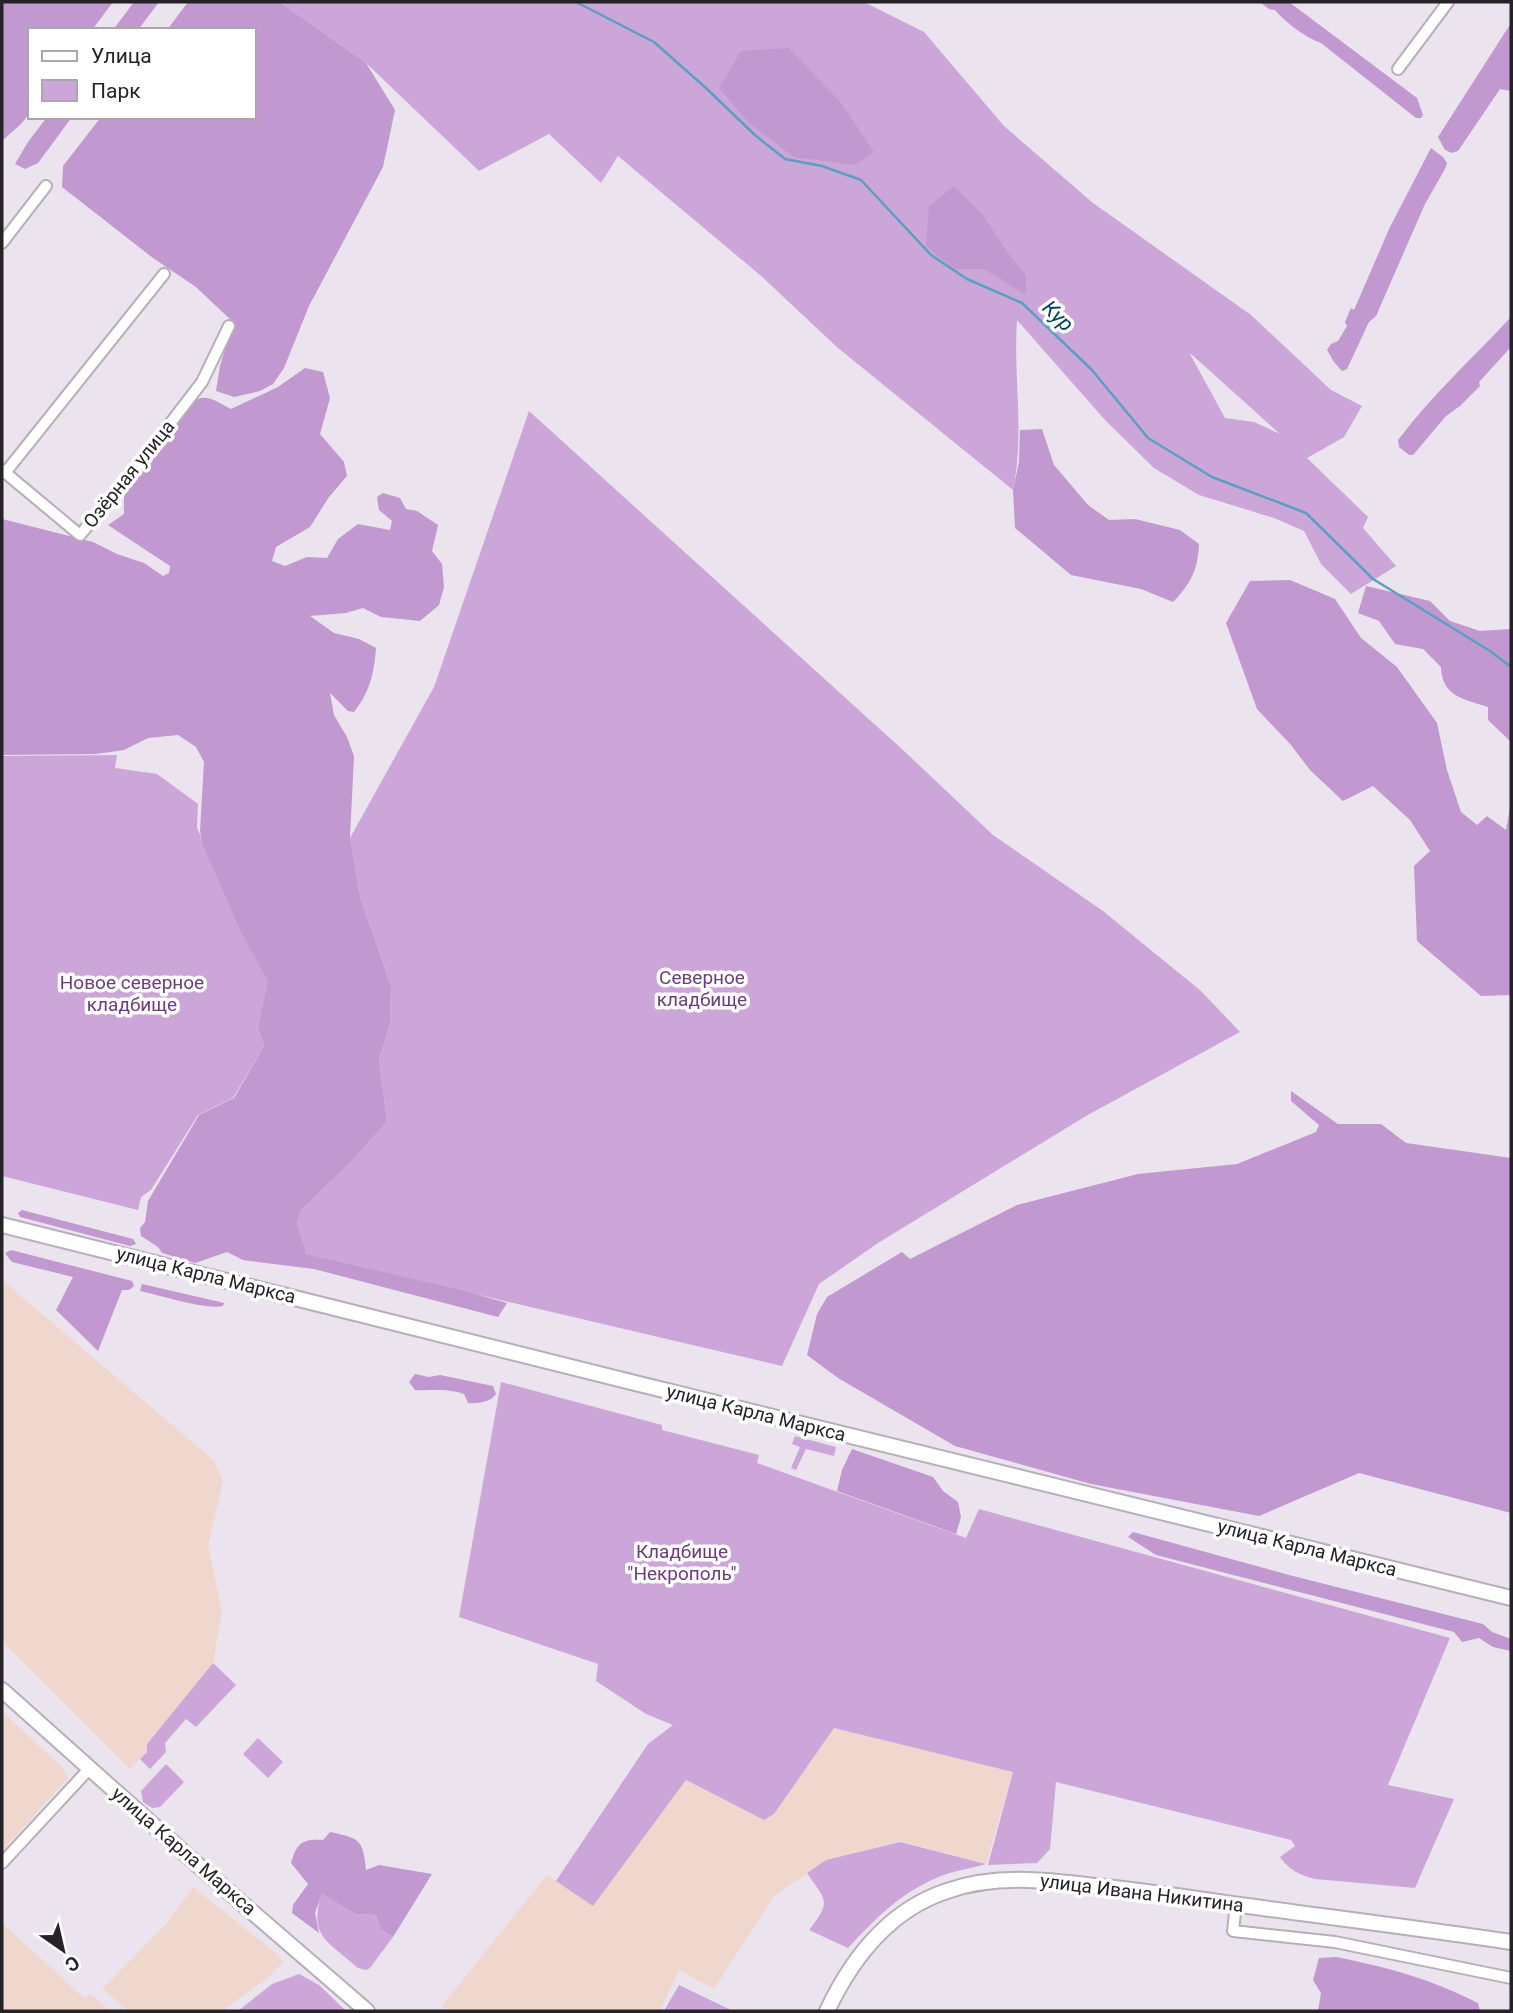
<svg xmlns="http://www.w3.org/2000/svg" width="1513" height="2013" font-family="Roboto,sans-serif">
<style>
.industrial{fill:#efd7cd}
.green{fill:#cca6d8;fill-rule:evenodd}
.forest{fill:#c198cf}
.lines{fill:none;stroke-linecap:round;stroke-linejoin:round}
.stream{stroke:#5a9fc4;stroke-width:2.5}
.minor-casing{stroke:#b6afb8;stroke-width:14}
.major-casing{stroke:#b6afb8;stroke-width:18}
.minor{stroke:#fff;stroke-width:10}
.major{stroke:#fff;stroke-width:14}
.labels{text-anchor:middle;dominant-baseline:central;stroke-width:7;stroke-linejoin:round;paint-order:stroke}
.street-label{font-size:19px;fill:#262327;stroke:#fff}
.park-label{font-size:19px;fill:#6e3b7e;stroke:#fff}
.water-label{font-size:21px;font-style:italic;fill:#023f59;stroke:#fff}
</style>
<rect width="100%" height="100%" fill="#ebe3ed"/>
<g class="industrial">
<path d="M 2,1280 L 213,1460 L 223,1481 L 208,1546 L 222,1612 L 213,1663 L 147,1744 L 147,1752 L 130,1769 L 2,1641 Z"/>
<path d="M 2,1712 L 61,1766 L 68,1778 L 2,1851 Z"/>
<path d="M 834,1728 L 1013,1772 L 986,1864 L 900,1841 L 826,1860 L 774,1896 L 714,1989 L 679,1970 L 660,2011 L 448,2011 L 442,2006 L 547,1875 L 593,1905 L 686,1780 L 764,1820 L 774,1814 Z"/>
<path d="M 193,1887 L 277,1954 L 283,1962 L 270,1976 L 222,2011 L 129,2011 L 102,1989 L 168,1922 Z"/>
<path d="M 2,1923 L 85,1999 L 90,1994 L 111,2011 L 2,2011 Z"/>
</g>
<g class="green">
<path d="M 280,2 L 864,2 L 924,32 L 1004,126 L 1093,203 L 1251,315 L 1331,390 L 1362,406 L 1344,437 L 1307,458 L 1368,517 L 1363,528 L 1396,566 L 1351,594 L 1321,564 L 1304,531 L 1274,518 L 1199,495 L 1154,468 L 1105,420 L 1017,320 C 1013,377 1025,433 1013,490 L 838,348 L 760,275 L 618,156 L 601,183 L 549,134 L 479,171 L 366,63 ZM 1190,354 L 1191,354 L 1280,434 L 1254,422 L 1225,418 Z"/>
<path d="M 529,411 L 904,751 L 993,835 L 1103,911 L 1201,991 L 1240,1032 L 1086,1116 L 878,1243 L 819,1284 L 782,1366 L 305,1254 L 297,1223 L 302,1209 L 349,1164 L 387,1122 L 379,1060 L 390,1024 L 391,986 L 361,900 L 350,838 L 434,687 Z"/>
<path d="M 117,755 L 115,768 L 157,774 L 198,804 L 197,828 L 269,981 L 258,1028 L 264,1046 L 233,1098 L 198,1115 L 151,1190 L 141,1197 L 138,1210 L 2,1176 L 2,756 Z"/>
<path d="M 501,1382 L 662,1425 L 662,1430 L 759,1455 L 757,1463 L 966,1538 L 979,1509 L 1450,1638 L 1388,1785 L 1454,1799 L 1415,1888 L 1315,1879 C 1300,1875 1289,1870 1280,1857 L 1295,1846 L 1291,1840 L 1056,1782 L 1050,1849 L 1037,1863 L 988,1865 L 1013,1772 L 834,1728 L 774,1814 L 764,1820 L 686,1780 L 593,1906 L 556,1881 L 648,1744 L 673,1725 L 646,1714 L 596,1681 L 598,1664 L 459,1617 Z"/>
<path d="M 795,1436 L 836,1447 L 834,1456 L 806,1449 L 796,1470 L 791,1468 L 800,1447 L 792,1444 Z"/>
<path d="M 213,1663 L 236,1685 L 196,1727 L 186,1719 L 165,1743 L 166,1752 L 150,1769 L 140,1759 L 147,1752 L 147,1744 Z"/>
<path d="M 258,1738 L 283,1762 L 268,1778 L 243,1754 Z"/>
<path d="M 166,1764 L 184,1782 L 160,1807 L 152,1808 L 143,1802 L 141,1791 Z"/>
<path d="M 900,1842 L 986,1864 C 973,1868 957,1870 944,1875 C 903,1890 877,1917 848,1948 L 809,1930 C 832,1901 826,1901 807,1873 L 826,1860 Z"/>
<path d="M 322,1892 L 355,1914 L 376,1915 L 380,1929 L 393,1937 L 370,1968 L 366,1970 L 358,1968 C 327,1940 308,1937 322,1892 Z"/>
<path d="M 299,1974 L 319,1985 L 346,2011 L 238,2011 L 272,1984 Z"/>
<path d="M 679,1985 L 733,2011 L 664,2011 Z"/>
</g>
<g class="forest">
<path d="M 2,2 L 113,2 L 92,30 L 30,30 L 30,113 L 21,124 L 2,141 Z"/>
<path d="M 134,2 L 159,2 L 138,30 L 113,30 Z"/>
<path d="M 188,2 L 280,2 L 366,63 L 395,110 L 383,167 L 309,306 L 284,368 L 273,384 L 260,391 L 234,397 L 216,391 L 220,366 L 233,322 L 196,287 L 153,258 L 62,187 L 63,166 L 101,117 L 254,117 L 254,30 L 167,30 Z"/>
<path d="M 1260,2 L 1289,2 L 1417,98 L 1423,115 L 1421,118 L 1416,118 L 1321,43 C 1305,37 1286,23 1275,10 L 1269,9 Z"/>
<path d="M 1511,23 L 1511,91 L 1500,89 L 1458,151 L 1452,153 L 1445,150 L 1438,137 Z"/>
<path d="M 789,48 L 842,104 L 874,152 L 854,165 L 794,157 L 749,123 L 719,88 L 741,51 Z"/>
<path d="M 47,117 L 72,117 L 38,163 L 25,169 L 15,164 L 28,142 Z"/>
<path d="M 1431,148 L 1443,157 L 1447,163 L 1445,169 L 1425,204 L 1376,316 L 1369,322 L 1347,369 L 1342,371 L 1334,362 L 1327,350 L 1331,344 L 1338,341 L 1347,326 L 1345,322 L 1351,308 L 1354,310 L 1390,227 Z"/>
<path d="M 954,186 L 983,215 L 1008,253 L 1026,275 L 1026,295 L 984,269 L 954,269 L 926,246 L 929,206 Z"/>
<path d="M 1511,317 L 1511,347 L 1479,382 L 1480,386 L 1460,406 L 1446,416 L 1413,455 L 1409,455 L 1399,447 L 1398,440 C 1432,395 1473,358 1511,317 Z"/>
<path d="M 305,368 L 323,372 L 330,398 L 320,434 L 344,462 L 347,476 L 329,497 L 310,527 L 276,547 L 272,561 L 285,566 L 307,557 L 327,558 L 338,539 L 358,524 L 390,530 L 392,521 L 379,510 L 377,497 L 383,493 L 400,498 L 406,509 L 417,511 L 438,525 L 432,551 L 442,564 L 444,587 L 439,605 L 420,621 L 381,617 L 363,608 L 346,613 L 310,616 L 334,633 L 359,639 L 376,648 C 374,673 370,692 354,712 L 348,711 L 330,693 L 334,715 L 347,737 L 354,756 L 350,838 L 361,900 L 391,986 L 390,1024 L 379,1060 L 387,1122 L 349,1164 L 302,1209 L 297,1223 L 306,1254 L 461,1290 L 507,1303 L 498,1317 L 314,1269 L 243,1260 L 227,1252 L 195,1263 L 162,1253 L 158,1247 L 141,1236 L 140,1228 L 145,1222 L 148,1201 L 199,1115 L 234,1098 L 264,1046 L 258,1028 L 268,981 L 241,932 L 203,845 L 200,831 L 204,762 L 196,747 L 178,735 L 148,738 L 124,750 L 96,754 L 2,755 L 2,519 L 93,542 L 117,554 L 144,563 L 163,576 L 169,573 L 170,566 L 108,525 L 124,514 C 124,503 123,493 127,482 C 133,469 149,463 158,452 C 169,438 181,403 201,398 C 210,396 223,405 231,409 L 278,387 Z"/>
<path d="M 1042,429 L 1054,465 L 1088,505 L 1109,520 L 1135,519 L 1180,530 L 1199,544 C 1198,569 1191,584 1173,602 L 1141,589 L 1071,575 L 1015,528 L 1013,490 L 1019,462 L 1020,430 Z"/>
<path d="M 1290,580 L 1335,599 L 1361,638 L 1397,667 L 1437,723 L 1447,770 L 1461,812 L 1477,825 L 1487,816 L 1506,830 L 1511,802 L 1511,995 L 1481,996 L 1417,941 L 1414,866 L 1430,851 L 1410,820 L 1373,786 L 1343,801 L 1310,770 L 1291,745 L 1257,709 L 1226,623 L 1250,581 Z"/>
<path d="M 1366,586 L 1430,601 L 1450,621 L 1480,631 L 1510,629 L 1511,742 L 1488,720 L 1488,707 C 1464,699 1442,697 1441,667 L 1423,649 L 1395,644 L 1379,621 L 1358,613 Z"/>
<path d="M 1291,1091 L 1338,1124 L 1381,1124 L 1406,1143 L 1511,1158 L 1511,1513 L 1359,1473 L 1259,1516 L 1091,1484 L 955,1446 L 838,1378 L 807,1355 L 817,1314 L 827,1297 L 902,1252 L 910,1259 L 1017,1205 L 1138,1174 L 1237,1164 L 1316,1132 L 1319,1125 L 1291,1101 Z"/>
<path d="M 22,1210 L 133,1239 L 136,1244 L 130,1246 L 20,1217 L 18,1213 Z"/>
<path d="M 11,1250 L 132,1281 L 134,1286 L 129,1290 L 122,1290 L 98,1351 L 56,1310 L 73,1277 L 12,1262 L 5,1253 Z"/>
<path d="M 142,1284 L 224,1303 L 223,1306 C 205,1310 160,1295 140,1291 Z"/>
<path d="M 415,1374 L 429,1377 L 440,1375 L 493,1386 L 496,1394 C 491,1402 477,1404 468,1403 L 464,1394 C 446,1388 432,1391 415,1390 L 409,1382 Z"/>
<path d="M 852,1449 L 933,1477 L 943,1491 L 958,1502 L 961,1517 L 956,1534 L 837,1491 L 842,1470 Z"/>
<path d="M 1133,1532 L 1293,1576 L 1483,1624 L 1492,1632 L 1511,1639 L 1511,1651 L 1493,1647 L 1479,1638 L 1462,1642 L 1454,1632 L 1156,1555 L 1128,1537 Z"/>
<path d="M 330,1832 C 360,1838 363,1840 366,1870 L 379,1865 L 432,1874 L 393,1937 L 380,1929 L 376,1915 L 355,1914 L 322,1893 L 315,1913 L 319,1933 L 292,1913 L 293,1905 L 308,1884 L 291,1863 C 297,1843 302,1839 323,1840 Z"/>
<path d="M 1336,1957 C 1390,1968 1428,1978 1478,2003 L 1480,2011 L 1318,2011 L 1321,1993 L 1313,1980 L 1319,1958 Z"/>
</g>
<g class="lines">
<path class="stream" d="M 576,2 L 654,42 L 707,89 L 756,136 L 785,159 L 822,166 L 861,180 L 931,255 L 967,279 L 1022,303 L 1092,370 L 1148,438 L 1212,477 L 1306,513 L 1373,579 L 1490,651 L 1511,667"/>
<defs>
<g id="minor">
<path d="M 1398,69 L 1448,2"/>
<path d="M 2,243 L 46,186"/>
<path d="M 2,470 L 80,535 L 133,472 L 202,382 L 229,326"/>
<path d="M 5,473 L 164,274"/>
<path d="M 2,1863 L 90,1768"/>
<path d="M 1236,1904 L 1233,1931 L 1335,1942 L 1511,1978"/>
</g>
<g id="major">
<path d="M 2,1225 L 635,1383 L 1511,1598"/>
<path d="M 2,1690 L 200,1867 L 367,2011"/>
<path d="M 827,2011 C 852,1958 889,1910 947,1891 C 996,1874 1045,1880 1095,1886 C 1146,1891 1197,1899 1248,1906 C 1335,1918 1424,1929 1511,1942"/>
</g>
</defs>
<use href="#minor" class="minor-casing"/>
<use href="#major" class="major-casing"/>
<use href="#minor" class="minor"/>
<use href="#major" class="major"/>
</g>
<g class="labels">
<g class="street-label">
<text transform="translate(129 474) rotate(-51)">Озёрная улица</text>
<text transform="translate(206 1275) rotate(14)">улица Карла Маркса</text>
<text transform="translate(756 1413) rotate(14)">улица Карла Маркса</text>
<text transform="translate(1307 1548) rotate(14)">улица Карла Маркса</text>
<text transform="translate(184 1851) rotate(41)">улица Карла Маркса</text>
<text transform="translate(1142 1893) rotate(7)">улица Ивана Никитина</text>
</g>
<g class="park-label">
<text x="702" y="977">Северное<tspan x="702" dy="22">кладбище</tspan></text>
<text x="132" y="982">Новое северное<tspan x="132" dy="22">кладбище</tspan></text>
<text x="682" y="1551">Кладбище<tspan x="682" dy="22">"Некрополь"</tspan></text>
</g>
<g class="water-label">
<text transform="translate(1058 316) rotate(44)">Кур</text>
</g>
</g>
<rect width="1513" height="2013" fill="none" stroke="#262327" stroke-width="7"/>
<rect x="28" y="28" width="228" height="91" fill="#ffffff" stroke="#a8a7a9" stroke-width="2"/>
<rect x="42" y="51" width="35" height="10" fill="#ffffff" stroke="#a8a7a9" stroke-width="2"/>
<text x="91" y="63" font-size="21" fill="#262327">Улица</text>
<rect x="42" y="80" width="35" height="21" fill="#cca6d8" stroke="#a8a7a9" stroke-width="2"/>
<text x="91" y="98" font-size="21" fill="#262327">Парк</text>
<g transform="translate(63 1950) rotate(146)" stroke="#ffffff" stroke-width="5" paint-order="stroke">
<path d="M0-5L12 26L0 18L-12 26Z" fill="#262327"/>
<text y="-10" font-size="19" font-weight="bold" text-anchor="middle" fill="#262327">С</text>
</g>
</svg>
